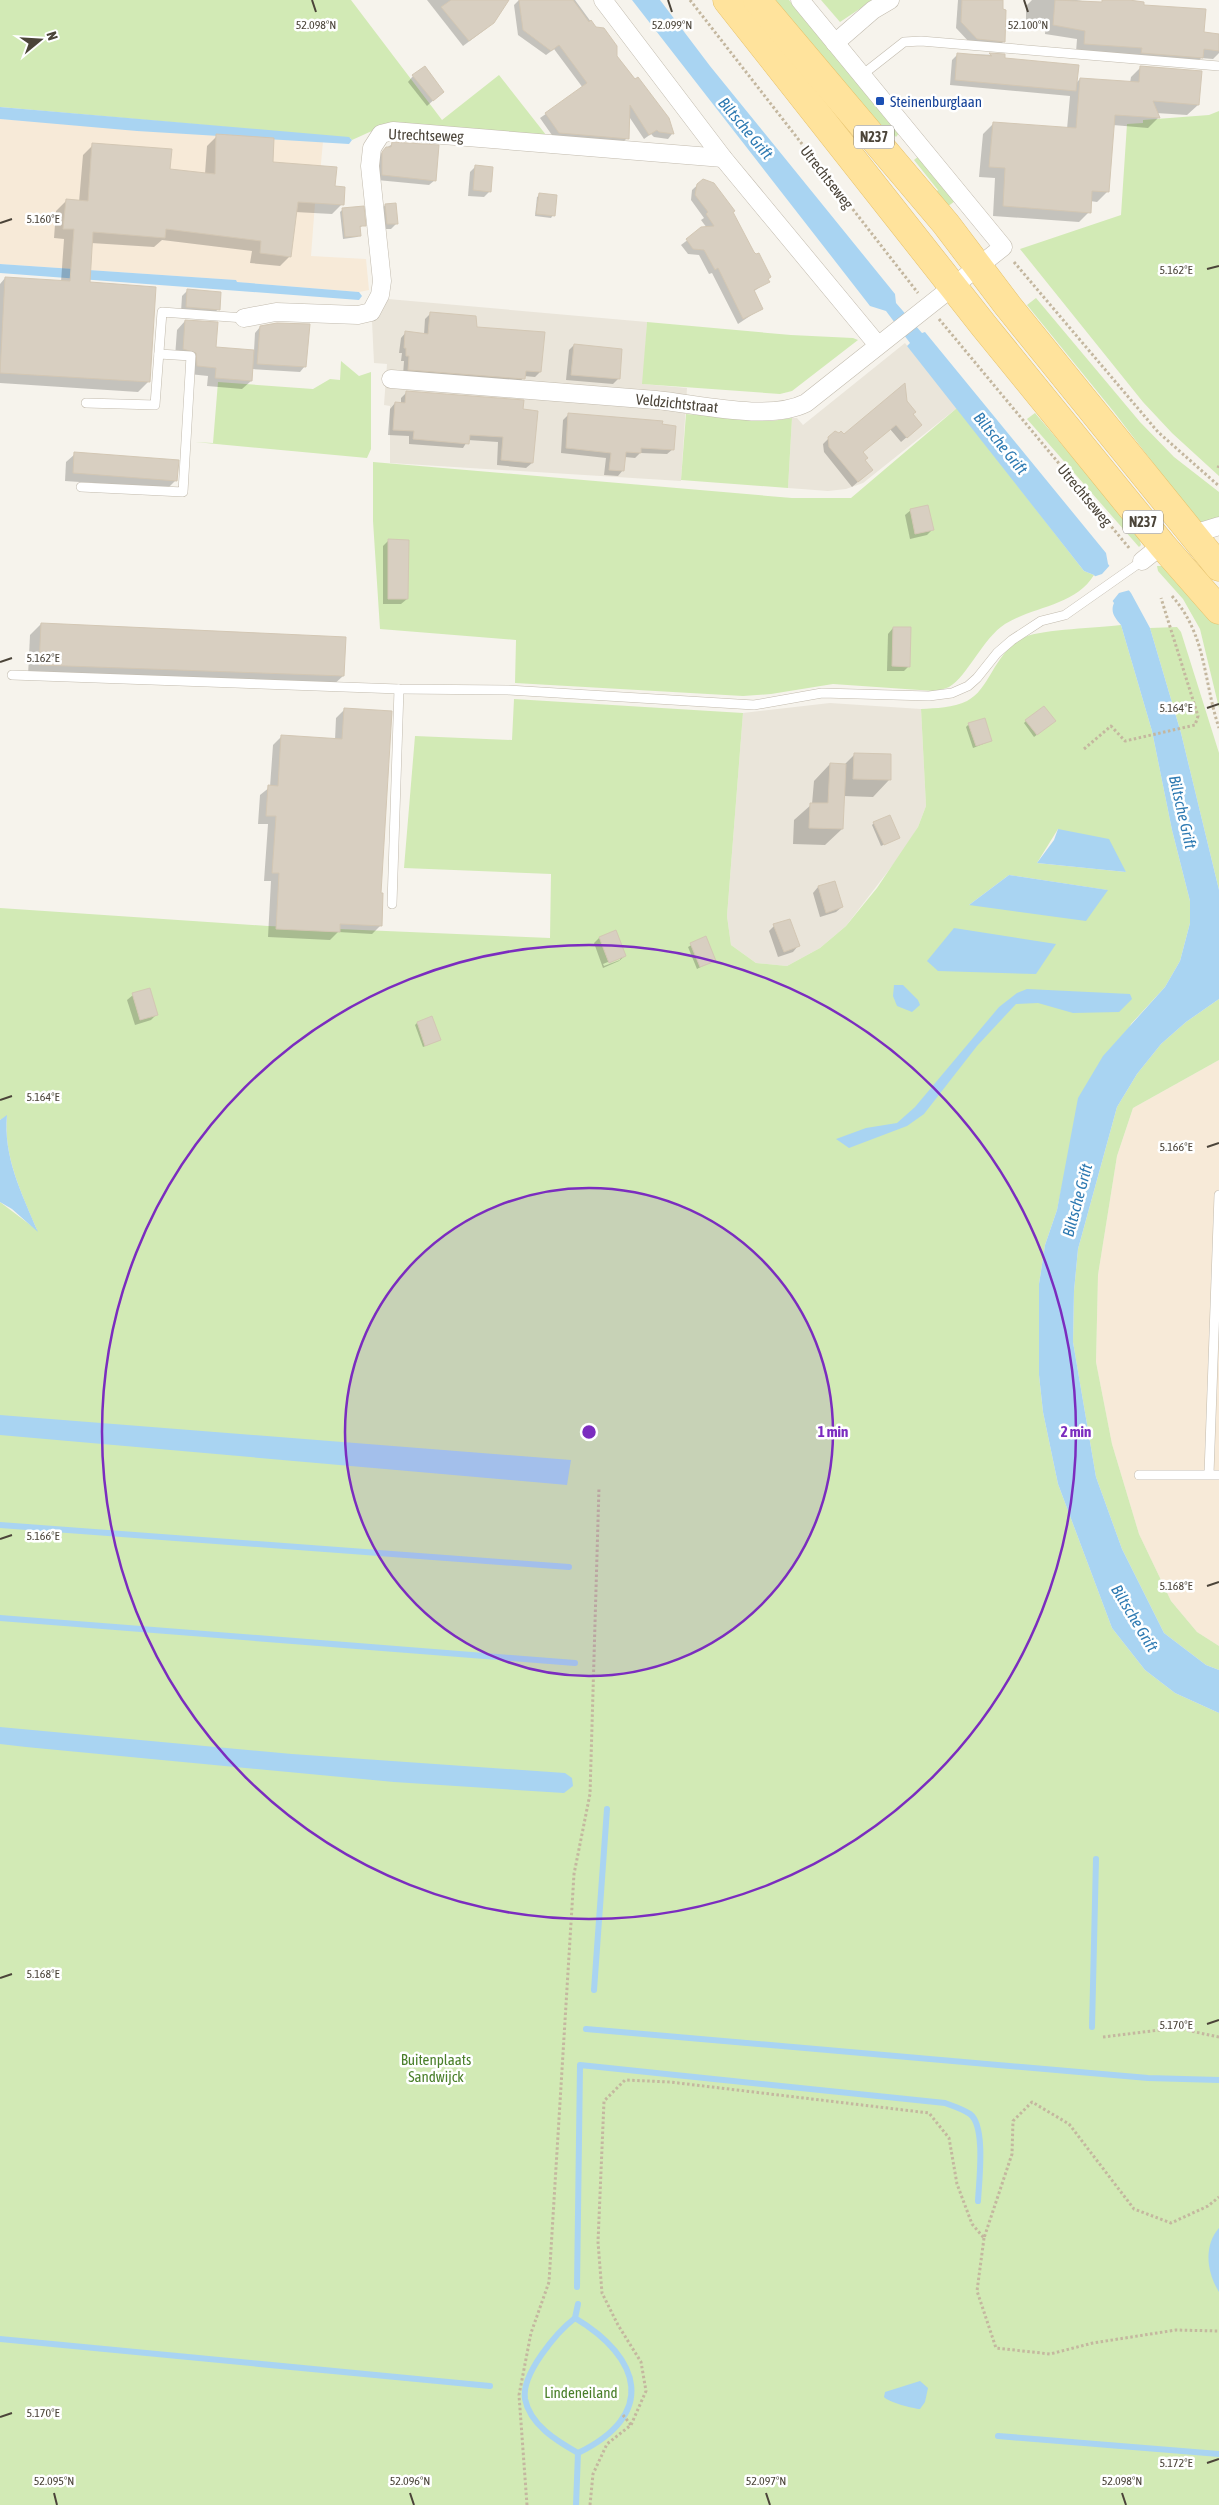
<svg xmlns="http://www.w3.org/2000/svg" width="1219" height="2505" font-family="'Asap Condensed',sans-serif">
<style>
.residential{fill:#eae5da}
.commercial{fill:#f7ead8}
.green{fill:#d2eab5;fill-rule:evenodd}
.water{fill:#a9d4f2}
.pier{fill:#f6f3ec}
.shadow{fill:#0003;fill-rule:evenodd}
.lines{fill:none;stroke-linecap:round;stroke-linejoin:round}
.stream{stroke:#a9d4f2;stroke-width:6}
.building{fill:#d8cfc1;stroke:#d3c7b4}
.lane-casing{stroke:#c2bbae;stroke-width:10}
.street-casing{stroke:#c2bbae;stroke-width:19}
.primary-casing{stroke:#e6c16a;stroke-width:29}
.path{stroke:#c4b79f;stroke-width:3;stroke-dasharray:2.5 2.5;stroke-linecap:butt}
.lane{stroke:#fff;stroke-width:9}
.street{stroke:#fff;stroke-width:18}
.primary{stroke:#ffe39c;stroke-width:28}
.ticks{fill:none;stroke:#4b4439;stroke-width:2}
.ring{fill:none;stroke:#7b2cbf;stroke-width:2.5}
.transit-dot{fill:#1a4fb4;stroke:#fff;stroke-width:2}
.labels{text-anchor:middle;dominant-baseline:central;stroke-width:5;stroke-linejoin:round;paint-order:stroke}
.shield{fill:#fff;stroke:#817c74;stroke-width:1}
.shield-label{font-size:14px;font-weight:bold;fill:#4b4439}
.transit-label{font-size:15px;fill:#164399;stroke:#fff;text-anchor:start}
.street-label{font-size:15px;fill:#4b4439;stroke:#fff}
.park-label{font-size:15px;fill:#4a7f2a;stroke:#fff}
.water-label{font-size:16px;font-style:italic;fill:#2e7ab2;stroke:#fff}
.ticks-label{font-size:12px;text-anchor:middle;fill:#4b4439;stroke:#fff;stroke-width:5;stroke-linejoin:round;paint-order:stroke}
.centre{fill:#7b2cbf;stroke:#fff;stroke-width:2.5}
.ring-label{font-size:15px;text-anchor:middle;font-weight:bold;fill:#7b2cbf;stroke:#fff;stroke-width:5;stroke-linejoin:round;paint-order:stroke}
</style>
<rect width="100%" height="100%" fill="#f6f3ec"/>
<g class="residential">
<path d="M 388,299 L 647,322 L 643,384 L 687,388 L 681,481 L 390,463 L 390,406 L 384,405 L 387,364 L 374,363 L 372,321 L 382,310 Z"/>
<path d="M 905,343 L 957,408 L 863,483 L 846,489 L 828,491 L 788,488 L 792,418 L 797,418 L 803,425 Z"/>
<path d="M 830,703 L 921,709 L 926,806 L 918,827 L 902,853 L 846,926 L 820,948 L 787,966 L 756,963 L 731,945 L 727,916 L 743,713 Z"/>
</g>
<g class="commercial">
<path d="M 0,119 L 323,141 L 319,186 L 316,190 L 311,256 L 366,259 L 369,290 L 359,292 L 236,282 L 236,280 L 0,264 Z"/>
<path d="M 1219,1060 L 1219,1646 L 1197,1632 L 1171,1601 L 1139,1534 L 1112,1444 L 1096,1362 L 1098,1275 L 1117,1156 L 1133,1108 Z"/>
</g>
<g class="green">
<path d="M 0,0 L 351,0 L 442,120 L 499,75 L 550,140 L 374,130 L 352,140 L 350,138 L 0,107 Z"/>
<path d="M 774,0 L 789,0 L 899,133 L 896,137 L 894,135 L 890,138 Z"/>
<path d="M 821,0 L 873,0 L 840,22 Z"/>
<path d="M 1219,111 L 1219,476 L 1172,433 L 1143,402 L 1020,249 L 1121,215 L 1127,124 L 1143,123 L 1143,120 L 1209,115 Z"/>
<path d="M 919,156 L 955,201 L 947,207 L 935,193 L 938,190 L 914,160 Z"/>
<path d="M 1036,298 L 1140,422 L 1174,457 L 1219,492 L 1219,521 L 1200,524 L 1114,412 L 1027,305 Z"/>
<path d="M 647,322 L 791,335 L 853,338 L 858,340 L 792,391 L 780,394 L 642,384 Z"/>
<path d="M 341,361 L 359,376 L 371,372 L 371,449 L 367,458 L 195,442 L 213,443 L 218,382 L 313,389 L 330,379 L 340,380 Z"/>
<path d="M 957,408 L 1084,571 L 1094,575 C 1075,606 1034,606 1005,624 C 983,638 967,677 949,687 C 945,689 939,690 934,691 L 833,684 L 771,694 L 743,696 L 515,683 L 516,640 L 380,629 L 373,521 L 373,462 L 792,498 L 851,498 Z"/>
<path d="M 1035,413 L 1138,534 L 1141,545 L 1139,547 L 1027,419 Z"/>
<path d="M 686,414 L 772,421 L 792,418 L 788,488 L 681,480 Z"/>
<path d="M 1157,566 L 1164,566 L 1171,571 L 1219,625 L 1219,708 L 1200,629 L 1183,599 L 1158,571 Z"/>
<path d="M 1121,625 L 1152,731 L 1172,830 L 1190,901 L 1190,923 L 1180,961 L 1165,987 L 1131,1024 L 1067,1163 L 1057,1210 L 1045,1245 L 1039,1284 L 1039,1375 L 1043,1412 L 1058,1484 L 1112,1628 L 1145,1670 L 1175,1693 L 1219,1713 L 1219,2505 L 0,2505 L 0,1202 L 37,1230 C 22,1194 3,1156 7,1116 L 0,1120 L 0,908 L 268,926 L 550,938 L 551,874 L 404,868 L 415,736 L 512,740 L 514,699 L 743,713 L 727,916 L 731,945 L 756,963 L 787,966 L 820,948 L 846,926 L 877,888 L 918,827 L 926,806 L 921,709 C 936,708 953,708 967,701 C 991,689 994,651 1025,637 C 1043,629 1099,628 1121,625 ZM 1058,829 L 1122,867 L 1126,872 L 1037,863 ZM 1009,875 L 1107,890 L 1108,890 L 969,905 Z"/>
<path d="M 1177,627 L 1181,632 L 1219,753 L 1219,890 L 1181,733 L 1150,628 Z"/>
<path d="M 1219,999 L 1219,1060 L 1133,1108 L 1117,1156 L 1098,1275 L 1096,1362 L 1112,1444 L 1139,1534 L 1171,1601 L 1197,1632 L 1219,1646 L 1219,1670 L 1206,1665 L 1164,1633 L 1122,1549 L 1096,1477 L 1073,1342 L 1074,1291 L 1078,1249 L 1117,1107 L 1137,1074 L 1161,1044 L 1186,1022 Z"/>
</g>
<g class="water">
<path d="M 632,0 L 660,0 L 710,66 L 895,294 L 896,303 L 922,333 L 925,332 L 1106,553 L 1108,564 L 1131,593 L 1150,628 L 1181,733 L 1219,890 L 1219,999 L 1186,1022 L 1161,1044 L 1137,1074 L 1117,1107 L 1078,1249 L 1074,1291 L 1073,1342 L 1096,1477 L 1122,1549 L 1164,1633 L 1206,1665 L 1219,1670 L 1219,1713 L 1175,1693 L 1145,1670 L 1112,1628 L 1058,1484 L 1043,1412 L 1039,1375 L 1039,1284 L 1045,1245 L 1057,1210 L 1078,1098 L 1103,1056 L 1165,987 L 1180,961 L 1190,923 L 1190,901 L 1172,830 L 1152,731 L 1121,625 C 1115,618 1110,612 1114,603 L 1094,575 L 1084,571 L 907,346 L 910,343 L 886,311 L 870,306 Z"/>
<path d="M 0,107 L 349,137 L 352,140 L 349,144 L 137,131 L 0,119 Z"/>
<path d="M 0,264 L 236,280 L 237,282 L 359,292 L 362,296 L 359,300 L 0,273 Z"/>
<path d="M 1058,829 L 1109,839 L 1126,872 L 1037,863 L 1054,840 Z"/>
<path d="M 1009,875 L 1108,890 L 1086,921 L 969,905 Z"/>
<path d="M 954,928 L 1056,944 L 1036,974 L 938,971 L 927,961 Z"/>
<path d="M 894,985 L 903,985 L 918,1000 L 920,1005 L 912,1012 L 897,1006 L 893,996 Z"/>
<path d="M 1027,989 L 1130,994 L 1132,999 L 1119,1012 L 1073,1013 L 1038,1003 L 1016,1004 L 977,1046 L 924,1114 L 907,1126 L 849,1148 L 836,1139 L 866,1128 L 897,1123 L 915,1107 L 999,1007 L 1017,993 Z"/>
<path d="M 7,1115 C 3,1157 22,1194 38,1232 L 12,1209 L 0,1202 L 0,1120 Z"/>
<path d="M 0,1415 L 571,1460 L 567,1485 L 0,1435 Z"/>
<path d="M 0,1727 L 292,1754 L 565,1773 L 572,1778 L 573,1786 L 564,1793 L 394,1782 L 26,1747 L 0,1744 Z"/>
<path d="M 1219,2228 L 1219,2292 C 1207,2273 1203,2246 1219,2228 Z"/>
<path d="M 920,2381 L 928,2388 L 925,2402 L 920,2409 C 914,2409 888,2402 884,2397 L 885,2392 Z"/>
</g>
<path class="pier" d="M 1111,564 L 1130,590 L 1119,593 L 1111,603 L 1093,577 L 1102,574 Z"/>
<g class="shadow">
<path d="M 427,0 L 485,0 L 487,28 L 463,46 Z"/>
<path d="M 519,0 L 575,0 L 616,56 L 667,119 L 672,134 L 668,139 L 654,137 L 651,134 L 644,139 L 628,115 L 627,138 L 622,143 L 554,138 L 540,118 L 583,88 L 554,49 L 546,55 L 518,35 L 514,5 Z"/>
<path d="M 958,0 L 1002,0 L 1004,41 L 998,47 L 971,44 L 956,28 Z"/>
<path d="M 1032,0 L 1076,0 L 1101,4 L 1105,0 L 1128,0 L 1203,34 L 1219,35 L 1219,53 L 1213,59 L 1201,58 L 1193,67 L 1076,52 L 1077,39 L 1045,34 L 1046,20 L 1026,20 L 1026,6 Z"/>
<path d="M 958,54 L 1003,55 L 1003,59 L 1076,83 L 1080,79 L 1130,83 L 1131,77 L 1141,67 L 1198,105 L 1187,115 L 1156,113 L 1158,118 L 1148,128 L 1113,125 L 1108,191 L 1097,202 L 1090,201 L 1089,212 L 1079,222 L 993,216 L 995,178 L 979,177 L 983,134 L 993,124 L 1067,129 L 1070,96 L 950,85 L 952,60 Z"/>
<path d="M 413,76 L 437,97 L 427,106 L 408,82 Z"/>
<path d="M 217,136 L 271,163 L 334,187 L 342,204 L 332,214 L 295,212 L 290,256 L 280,266 L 250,263 L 252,251 L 162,240 L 154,247 L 91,243 L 89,284 L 148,382 L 138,392 L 0,383 L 0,284 L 5,278 L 61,282 L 64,239 L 54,238 L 56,211 L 66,201 L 79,202 L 83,155 L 93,145 L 169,170 L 205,174 L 207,146 Z"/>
<path d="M 394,143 L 435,180 L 429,185 L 377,180 L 377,158 L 386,148 Z"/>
<path d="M 476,166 L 489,192 L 484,197 L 468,196 L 470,172 Z"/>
<path d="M 703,180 L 732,213 L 768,281 L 753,292 L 762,308 L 738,324 L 712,273 L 709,274 L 699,255 L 688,254 L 681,245 L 702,229 L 707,228 L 701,220 L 704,218 L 691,200 L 692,190 Z"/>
<path d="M 540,195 L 553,215 L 551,218 L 535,216 L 537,197 Z"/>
<path d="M 385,205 L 397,223 L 391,229 L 382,229 L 380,211 Z"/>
<path d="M 343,209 L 364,225 L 359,228 L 360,235 L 357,237 L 343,239 L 340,212 Z"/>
<path d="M 188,290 L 218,309 L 213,315 L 181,312 L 182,296 Z"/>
<path d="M 431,313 L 476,328 L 540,372 L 535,377 L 524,376 L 519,384 L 403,375 L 404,361 L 401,361 L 402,353 L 399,353 L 401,338 L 406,332 L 424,335 L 425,319 Z"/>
<path d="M 185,321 L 215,348 L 254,351 L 255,333 L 260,327 L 305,366 L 300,372 L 252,369 L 251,381 L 242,389 L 207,386 L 208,376 L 189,374 L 188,361 L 175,357 L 177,330 Z"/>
<path d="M 574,345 L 619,378 L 613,384 L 566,380 L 569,350 Z"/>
<path d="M 407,392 L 537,412 L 532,463 L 526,468 L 497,465 L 498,442 L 468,440 L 463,448 L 409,444 L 409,436 L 388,435 L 390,409 L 395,403 L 401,404 L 401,398 Z"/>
<path d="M 906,401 L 915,430 L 901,442 L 890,429 L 862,452 L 866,475 L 852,487 L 824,452 L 823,444 L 829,438 L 844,436 Z"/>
<path d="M 568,415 L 661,426 L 673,449 L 667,454 L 640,453 L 635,458 L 625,457 L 623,470 L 618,476 L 604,475 L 606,458 L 561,453 L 563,420 Z"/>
<path d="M 75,454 L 176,480 L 168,488 L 65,481 L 66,462 Z"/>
<path d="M 911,510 L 932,530 L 927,535 L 910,539 L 905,515 Z"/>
<path d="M 388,541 L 407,599 L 401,604 L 383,604 L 383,546 Z"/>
<path d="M 41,624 L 343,676 L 331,687 L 28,676 L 30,635 Z"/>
<path d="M 893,628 L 909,666 L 904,671 L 887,671 L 888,634 Z"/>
<path d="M 345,709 L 380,894 L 381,925 L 372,934 L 338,932 L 330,940 L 268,937 L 271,881 L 264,881 L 268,824 L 258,824 L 260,795 L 270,787 L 273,745 L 281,737 L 335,740 L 336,718 Z"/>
<path d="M 1026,721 L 1052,723 L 1034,737 L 1024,723 Z"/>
<path d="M 969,724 L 991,741 L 973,748 L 966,727 Z"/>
<path d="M 855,754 L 890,755 L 889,780 L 873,797 L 843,796 L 842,829 L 825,845 L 793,844 L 794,820 L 812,804 L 814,781 L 830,764 L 844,765 Z"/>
<path d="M 874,823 L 898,838 L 881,846 L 872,825 Z"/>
<path d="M 834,882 L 842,907 L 836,912 L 820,917 L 813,893 L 818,887 Z"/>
<path d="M 774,926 L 798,946 L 793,952 L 778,957 L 769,931 Z"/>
<path d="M 599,938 L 625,956 L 619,961 L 603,968 L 594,943 ZM 620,957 L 620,960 L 604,966 L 603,964 Z"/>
<path d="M 705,938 L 714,960 L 697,969 L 688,947 Z"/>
<path d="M 133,995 L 157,1014 L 151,1020 L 135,1025 L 127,1000 Z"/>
<path d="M 417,1023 L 440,1040 L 423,1047 L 415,1025 Z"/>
</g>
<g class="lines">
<g class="stream">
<path d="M 0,1525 L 569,1567"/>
<path d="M 0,1618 L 575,1663"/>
<path d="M 594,1990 L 607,1809"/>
<path d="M 1092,2027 L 1096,1859"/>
<path d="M 586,2029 L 1148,2078 L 1219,2080"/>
<path d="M 577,2287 L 580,2065 L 945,2103 C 953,2106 963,2109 970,2114 C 986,2126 979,2181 978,2201"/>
<path d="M 575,2318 C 557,2332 521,2374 525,2399 C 530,2425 557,2441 578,2453"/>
<path d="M 0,2339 L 490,2386"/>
<path d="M 998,2436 L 1219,2454"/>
<path d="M 578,2453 C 657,2415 642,2358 575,2318 L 578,2304"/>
<path d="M 576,2505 L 578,2453"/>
</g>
</g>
<g class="building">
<path d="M 451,0 L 509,0 L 494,23 L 469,41 L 441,7 Z"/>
<path d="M 519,0 L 573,0 L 589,22 L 591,20 L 596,27 L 604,28 L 617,46 L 617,56 L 635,79 L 638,77 L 669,118 L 674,134 L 659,132 L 657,130 L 649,135 L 630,105 L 629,139 L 559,133 L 545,113 L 587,83 L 559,45 L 551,51 L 523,30 Z"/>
<path d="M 962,0 L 1003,0 L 1003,9 L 1006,10 L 1005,42 L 977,39 L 961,22 Z"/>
<path d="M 1055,0 L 1102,2 L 1102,0 L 1129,0 L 1144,2 L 1144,5 L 1206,9 L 1204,32 L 1219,34 L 1219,51 L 1204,49 L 1203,58 L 1141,53 L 1142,48 L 1084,44 L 1085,31 L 1053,25 Z"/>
<path d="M 957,53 L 992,56 L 989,53 L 1005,54 L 1005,58 L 1079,65 L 1076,91 L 955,80 Z"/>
<path d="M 425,66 L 444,92 L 433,101 L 412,75 Z"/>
<path d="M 1140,66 L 1202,71 L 1199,105 L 1153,101 L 1160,118 L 1115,115 L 1109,192 L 1092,191 L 1091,213 L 1003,206 L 1005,168 L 989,167 L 993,122 L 1076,128 L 1080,78 L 1139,82 Z"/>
<path d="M 216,134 L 274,138 L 273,162 L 337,167 L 335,186 L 345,187 L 344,205 L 298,202 L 291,257 L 260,253 L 261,241 L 166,229 L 165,238 L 93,232 L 90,282 L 156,287 L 150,382 L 0,373 L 5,277 L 70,281 L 74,229 L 63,229 L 66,199 L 88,201 L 92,143 L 172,149 L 170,169 L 215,174 Z"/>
<path d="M 392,142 L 439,145 L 436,181 L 382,175 L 382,152 L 386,147 L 391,147 Z"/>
<path d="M 475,165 L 493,167 L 491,192 L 473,190 Z"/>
<path d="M 703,179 L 714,183 L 735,211 L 733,212 L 754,252 L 756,254 L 759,253 L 771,277 L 768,279 L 770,282 L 754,290 L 763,309 L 743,319 L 718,268 L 715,270 L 704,250 L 693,249 L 686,239 L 701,227 L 714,226 L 706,214 L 708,212 L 695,195 L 697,184 Z"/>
<path d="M 539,193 L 557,195 L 555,216 L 536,214 Z"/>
<path d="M 396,203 L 398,224 L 387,224 L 385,204 Z"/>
<path d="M 364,206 L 366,226 L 360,226 L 361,236 L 345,237 L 342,208 Z"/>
<path d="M 187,289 L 221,292 L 220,310 L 186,307 Z"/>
<path d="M 430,312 L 476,316 L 477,327 L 545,332 L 541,372 L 526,371 L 525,379 L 408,370 L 409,356 L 406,356 L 406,348 L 404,348 L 405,331 L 428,334 Z"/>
<path d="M 185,320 L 218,322 L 216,347 L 254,350 L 252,381 L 215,378 L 216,368 L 197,366 L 196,353 L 183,349 Z"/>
<path d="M 277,323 L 310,324 L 306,367 L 257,364 L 260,326 Z"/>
<path d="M 574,344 L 622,349 L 620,379 L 571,375 Z"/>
<path d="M 905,383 L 907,401 L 916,412 L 913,414 L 922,425 L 907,438 L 896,425 L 863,452 L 868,458 L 865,460 L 873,470 L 858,482 L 829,447 L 828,437 L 835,431 L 839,433 L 841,431 L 844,434 Z"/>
<path d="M 406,391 L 524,400 L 523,409 L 538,411 L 533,463 L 501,460 L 503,437 L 470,435 L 469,444 L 413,439 L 414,431 L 393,430 L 395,402 L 405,403 Z"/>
<path d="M 568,413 L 663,421 L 662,424 L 676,426 L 674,450 L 641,448 L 641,453 L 626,452 L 624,471 L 609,470 L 611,453 L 566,448 Z"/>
<path d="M 74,452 L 179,460 L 177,481 L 73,473 Z"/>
<path d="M 928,505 L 934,530 L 915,534 L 910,509 Z"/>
<path d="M 388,539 L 409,540 L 408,599 L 388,599 Z"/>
<path d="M 41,623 L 346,637 L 344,676 L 39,665 Z"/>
<path d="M 893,627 L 911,627 L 910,667 L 892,666 Z"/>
<path d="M 1044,706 L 1056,721 L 1037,735 L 1025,720 Z"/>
<path d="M 344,708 L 392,711 L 381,893 L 383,893 L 382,926 L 340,924 L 340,932 L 276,929 L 279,873 L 272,873 L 276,816 L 266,816 L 268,785 L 278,786 L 281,735 L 342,739 Z"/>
<path d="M 985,718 L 992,741 L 976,746 L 968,723 Z"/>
<path d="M 854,753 L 891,754 L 891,780 L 853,779 Z"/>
<path d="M 830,763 L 846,764 L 843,829 L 809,828 L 810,803 L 828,803 Z"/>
<path d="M 890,815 L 900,838 L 884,845 L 873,822 Z"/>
<path d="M 835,881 L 843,907 L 826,913 L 818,886 Z"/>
<path d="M 790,919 L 800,946 L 784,952 L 773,924 Z"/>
<path d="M 616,930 L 626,956 L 609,963 L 599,937 Z"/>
<path d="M 706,936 L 716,961 L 700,967 L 690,943 Z"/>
<path d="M 150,988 L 158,1015 L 140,1020 L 132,993 Z"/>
<path d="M 432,1016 L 441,1040 L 425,1046 L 417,1022 Z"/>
</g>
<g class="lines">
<defs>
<g id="lane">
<path d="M 862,75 L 904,42 L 921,41 L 1219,66"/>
<path d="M 86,403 L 155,405 L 162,312 L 244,318"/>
<path d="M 81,487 L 183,492 L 191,356 L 159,354"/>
<path d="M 12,675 L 399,689 L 508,690 L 754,705 L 822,693 L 929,696 L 952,693 L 968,686 L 977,678 L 997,653 L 1012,640 L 1041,621 L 1065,615 L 1142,561"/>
<path d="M 392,904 L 399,689"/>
<path d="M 1209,1474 L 1219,1195"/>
<path d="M 1139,1475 L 1219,1475"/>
</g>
<g id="street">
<path d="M 603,0 L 723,158 L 877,344"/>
<path d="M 835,43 L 873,10 L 890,0"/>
<path d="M 244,318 L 276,312 L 358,315 L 371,312 L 380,295 L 382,281 L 370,166 L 372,148 L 381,134 L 393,131 L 723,158"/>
<path d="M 391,379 C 479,386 568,393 656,400 C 698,404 768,422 806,403 L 1003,247 L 800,0"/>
<path d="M 1193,534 L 1219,526"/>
<path d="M 1142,561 L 1162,545"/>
</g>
<g id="primary">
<path d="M 727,0 L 984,326 L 1162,545 L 1219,610"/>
<path d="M 757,0 L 946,224 L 1008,306 L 1219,567"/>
</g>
</defs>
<use href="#lane" class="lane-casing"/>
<use href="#street" class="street-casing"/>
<use href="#primary" class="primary-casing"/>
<g class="path">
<path d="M 690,0 L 918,293"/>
<path d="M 1014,262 L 1158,432 L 1219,486"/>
<path d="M 939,319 L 1130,549"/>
<path d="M 1218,468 L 1219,465"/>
<path d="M 1172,596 C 1207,636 1203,680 1219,728"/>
<path d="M 1084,749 L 1111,726 L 1125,741 L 1195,725 L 1198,716 L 1161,598"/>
<path d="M 1103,2037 L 1176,2028 L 1219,2037"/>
<path d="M 984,2238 L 977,2291 L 996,2348 L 1050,2354 L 1093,2343 L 1176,2330 L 1219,2331"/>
<path d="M 623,2415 L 631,2425"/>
<path d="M 527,2505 L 519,2395 L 531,2333 L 549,2282 L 574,1874 L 590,1794 L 599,1487"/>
<path d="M 590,2505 L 593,2474 L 607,2444 L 631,2425 L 646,2391 L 641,2362 L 618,2325 L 602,2293 L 598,2242 L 604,2101 L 625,2080 L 670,2082 L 929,2113 L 949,2138 L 957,2184 L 972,2224 L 984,2238 L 1012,2154 L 1013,2121 L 1032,2102 L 1069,2124 L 1134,2209 L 1171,2223 L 1208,2206 L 1219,2197"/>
</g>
<use href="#lane" class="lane"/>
<use href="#street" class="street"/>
<use href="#primary" class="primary"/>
</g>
<path class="ticks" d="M 312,0 L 316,12M 668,0 L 672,12M 1024,0 L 1028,12M 0,223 L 12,219M 1207,269 L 1219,266M 0,662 L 12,658M 1207,708 L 1219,704M 0,1100 L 12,1096M 1207,1147 L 1219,1143M 0,1539 L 12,1535M 1207,1586 L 1219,1582M 0,1978 L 12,1974M 1207,2024 L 1219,2020M 0,2417 L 12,2413M 1207,2463 L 1219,2459M 54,2493 L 57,2505M 410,2493 L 414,2505M 766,2493 L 770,2505M 1122,2493 L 1126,2505"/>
<circle cx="589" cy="1432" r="244" fill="#7b2cbf" fill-opacity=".12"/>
<g class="ring">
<circle cx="589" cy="1432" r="244"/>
<circle cx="589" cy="1432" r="487"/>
</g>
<rect class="transit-dot" x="875" y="96" width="10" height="10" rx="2.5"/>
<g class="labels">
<g class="shield">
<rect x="854" y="125.5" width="40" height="23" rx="4"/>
<rect x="1123" y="510.5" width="40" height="23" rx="4"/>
</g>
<g class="shield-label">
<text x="874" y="137">N237</text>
<text x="1143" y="522">N237</text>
</g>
<g class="transit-label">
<text x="890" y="101">Steinenburglaan</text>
</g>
<g class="street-label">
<text transform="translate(426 135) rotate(2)">Utrechtseweg</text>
<text transform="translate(827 177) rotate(52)">Utrechtseweg</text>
<text transform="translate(677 403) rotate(6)">Veldzichtstraat</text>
<text transform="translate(1085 495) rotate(50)">Utrechtseweg</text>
</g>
<g class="park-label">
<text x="436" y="2059">Buitenplaats<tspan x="436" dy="17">Sandwijck</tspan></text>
<text x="581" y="2392">Lindeneiland</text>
</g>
<g class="water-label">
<text transform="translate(746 128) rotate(50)">Biltsche Grift</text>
<text transform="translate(1001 443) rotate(51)">Biltsche Grift</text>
<text transform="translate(1183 812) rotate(77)">Biltsche Grift</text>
<text transform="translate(1077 1200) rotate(-75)">Biltsche Grift</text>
<text transform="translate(1135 1618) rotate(59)">Biltsche Grift</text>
</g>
</g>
<g class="ticks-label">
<text x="316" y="29">52.098°N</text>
<text x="672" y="29">52.099°N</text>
<text x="1028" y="29">52.100°N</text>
<text x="43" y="223">5.160°E</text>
<text x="1176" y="274">5.162°E</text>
<text x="43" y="662">5.162°E</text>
<text x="1176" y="712">5.164°E</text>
<text x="43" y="1101">5.164°E</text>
<text x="1176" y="1151">5.166°E</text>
<text x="43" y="1540">5.166°E</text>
<text x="1176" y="1590">5.168°E</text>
<text x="43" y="1978">5.168°E</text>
<text x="1176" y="2029">5.170°E</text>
<text x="43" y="2417">5.170°E</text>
<text x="1176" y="2467">5.172°E</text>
<text x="54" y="2485">52.095°N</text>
<text x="410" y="2485">52.096°N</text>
<text x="766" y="2485">52.097°N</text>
<text x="1122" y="2485">52.098°N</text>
</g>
<circle cx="589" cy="1432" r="8" class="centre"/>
<g class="ring-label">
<text x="833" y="1437">1 min</text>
<text x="1076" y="1437">2 min</text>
</g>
<g transform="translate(40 40) rotate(72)" stroke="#ffffff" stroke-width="4" paint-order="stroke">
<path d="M0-4L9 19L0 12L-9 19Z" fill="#4b4439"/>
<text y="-8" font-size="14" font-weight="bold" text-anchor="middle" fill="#4b4439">N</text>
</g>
</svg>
